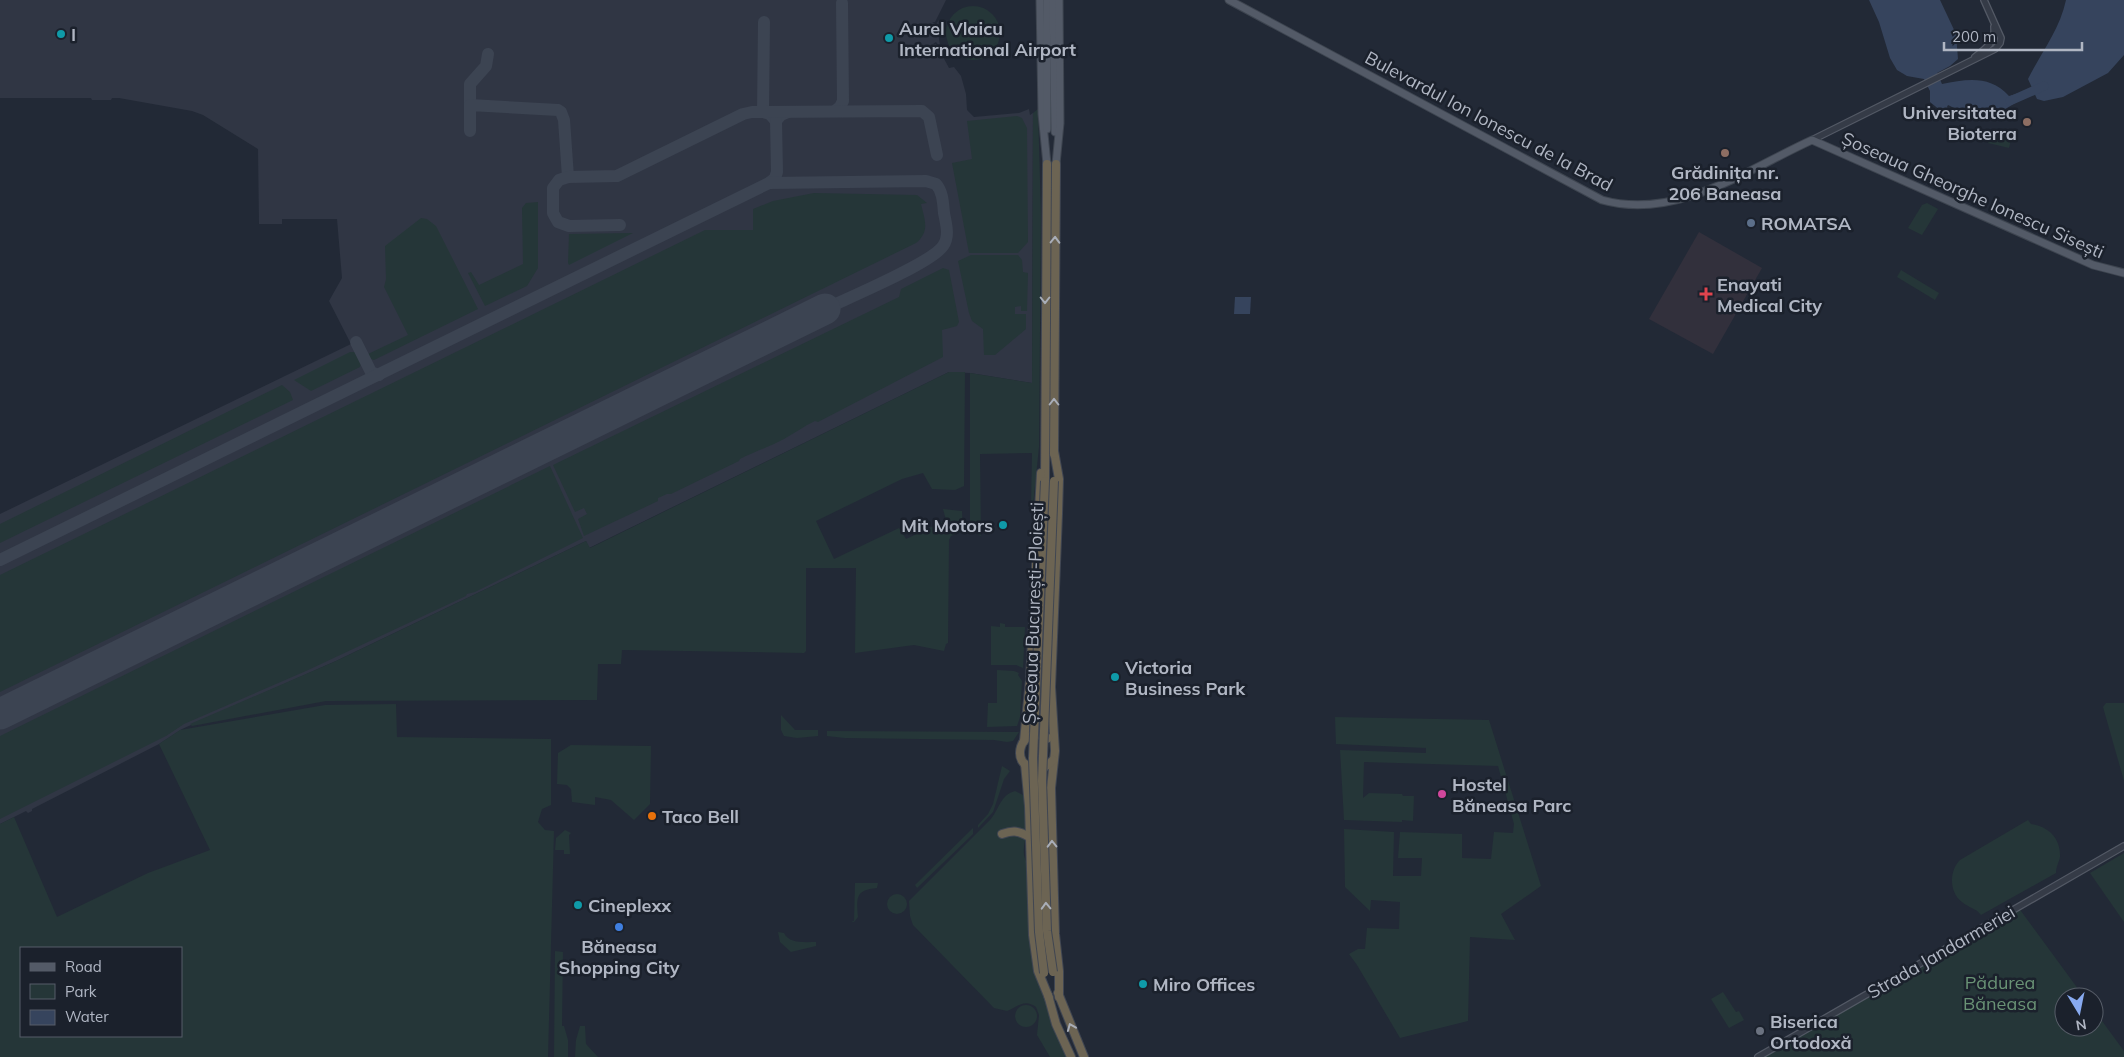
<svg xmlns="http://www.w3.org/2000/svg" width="2124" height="1057" font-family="Mulish,sans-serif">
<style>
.medical{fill:#32303c}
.airport{fill:#303644}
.green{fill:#253638;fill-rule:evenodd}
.water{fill:#36445d}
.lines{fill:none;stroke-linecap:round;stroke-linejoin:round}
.river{stroke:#36445d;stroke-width:9}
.taxiway{stroke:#3c4452;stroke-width:12}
.runway{stroke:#3c4452;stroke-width:31}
.minor-casing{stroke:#535965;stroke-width:8}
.major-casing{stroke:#3e4550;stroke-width:9}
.highway-casing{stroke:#404652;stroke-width:10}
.minor{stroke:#353b47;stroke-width:5.5}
.major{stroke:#535a67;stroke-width:7}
.highway{stroke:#6c6453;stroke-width:8}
.highway-bridge-casing{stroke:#404652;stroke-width:10;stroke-linecap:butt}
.highway-bridge{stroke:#6c6453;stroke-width:8}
.oneway{stroke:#a9aeb8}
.culture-dot{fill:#0f9aa8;stroke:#1b212c;stroke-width:2}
.education-dot{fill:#8d6e63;stroke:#1b212c;stroke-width:2}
.service-dot{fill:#5c6f8a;stroke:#1b212c;stroke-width:2}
.health-dot{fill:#e0444e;stroke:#1b212c;stroke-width:2}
.hotel-dot{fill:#d1479c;stroke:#1b212c;stroke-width:2}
.food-dot{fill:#e8710a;stroke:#1b212c;stroke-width:2}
.shop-dot{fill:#3f7fe0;stroke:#1b212c;stroke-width:2}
.worship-dot{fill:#6b7280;stroke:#1b212c;stroke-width:2}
.labels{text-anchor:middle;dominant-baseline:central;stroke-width:5;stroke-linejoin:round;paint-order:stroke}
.poi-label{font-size:18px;font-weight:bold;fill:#b0b6c3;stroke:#1b212c;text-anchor:start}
.street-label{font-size:18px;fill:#b0b6c3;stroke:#1b212c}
.park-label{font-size:18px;fill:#699275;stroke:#1b212c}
</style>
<rect width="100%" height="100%" fill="#222936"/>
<path class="medical" d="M 1699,232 L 1762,268 L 1713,354 L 1649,319 Z"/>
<path class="airport" d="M 0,0 L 946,0 L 935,22 L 932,22 L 936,24 L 939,20 L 940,21 L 938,33 L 940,45 L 939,46 L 936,42 L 933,44 L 936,44 L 949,68 L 954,67 L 961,76 L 966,94 L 967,110 L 974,117 L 1019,113 L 1029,109 L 1030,115 L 1033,113 L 1032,383 L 970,373 L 949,372 L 589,548 L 586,541 L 336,661 L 182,729 L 159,744 L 32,809 L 32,811 L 28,813 L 26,811 L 0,824 L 0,514 L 351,344 L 329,301 L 342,278 L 337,219 L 282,219 L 282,224 L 259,224 L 258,149 L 203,115 L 192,111 L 119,98 L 112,98 L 111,100 L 92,100 L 91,98 L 0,98 Z"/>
<g class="green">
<circle cx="973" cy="33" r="27"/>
<path d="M 1038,109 L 1041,216 L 1039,447 L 1033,506 L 1031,506 L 1032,453 L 980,454 L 981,536 L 970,531 L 970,373 L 1032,383 L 1033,113 Z"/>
<path d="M 1017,116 L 1022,118 L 1027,128 L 1028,242 L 1018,253 L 969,253 L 952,163 L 972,159 L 967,121 Z"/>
<path d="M 1991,131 L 2012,136 L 2009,148 L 1988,143 Z"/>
<path d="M 814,193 L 917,195 L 927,203 L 921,204 C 925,221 930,231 916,243 L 0,692 L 0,575 L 705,230 L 753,230 L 753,209 L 773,201 Z"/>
<path d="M 538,202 L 538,268 L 527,286 L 485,306 L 468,273 L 471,272 L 479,285 L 523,264 L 522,208 L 526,203 Z"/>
<path d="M 1927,203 L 1938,209 L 1922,235 L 1908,228 L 1922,205 Z"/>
<path d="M 421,218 L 427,219 L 436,226 L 478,309 L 374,360 L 370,359 L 368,354 L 408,335 L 384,287 L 386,279 L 385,246 Z"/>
<path d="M 633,233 L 569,265 L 568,263 L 569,234 Z"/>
<path d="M 971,255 L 1018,255 L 1022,260 L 1023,272 L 1028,273 L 1027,311 L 1021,311 L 1021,306 L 1015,307 L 1015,314 L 1026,314 L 1026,329 L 995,355 L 984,355 L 983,329 L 972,321 L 969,313 L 958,261 Z"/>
<path d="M 943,268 L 949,270 L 959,322 L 957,326 L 942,330 L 943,357 L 818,422 L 815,421 C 804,426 795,433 784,439 C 769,447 754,452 740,459 L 739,461 L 671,494 L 667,494 L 658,498 L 658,501 L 584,536 L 578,519 L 587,514 L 584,508 L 575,512 L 553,465 L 899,297 L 901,289 Z"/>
<path d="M 1901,270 L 1939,293 L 1935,300 L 1897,277 Z"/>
<path d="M 350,352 L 355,352 L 361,363 L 360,367 L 311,391 L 294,380 Z"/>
<path d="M 949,372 L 965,372 L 964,486 L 955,490 L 932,489 L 923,473 L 902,479 L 816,521 L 834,559 L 899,528 L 906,539 L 946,520 L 943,509 L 962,511 L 963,531 L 951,536 L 949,540 L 948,643 L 946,644 L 944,651 L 914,645 L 855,653 L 856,568 L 806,568 L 806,651 L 804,653 L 622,650 L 621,664 L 598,664 L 597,700 L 326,701 L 192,726 L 190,724 L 336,661 L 586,541 L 590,548 Z"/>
<path d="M 282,385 L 290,392 L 293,400 L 0,543 L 0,524 Z"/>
<path d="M 550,466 L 583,538 L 475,592 L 467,594 L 466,596 L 306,671 L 184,724 L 166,736 L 0,819 L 0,736 Z"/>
<path d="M 1000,623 L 1005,624 L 1005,627 L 1025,627 L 1023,668 L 1016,665 L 991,665 L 991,626 L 1000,627 Z"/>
<path d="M 997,670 L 1014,671 L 1019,673 L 1018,675 L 1022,681 L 1020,717 L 1017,726 L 987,727 L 988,703 L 997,703 Z"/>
<path d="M 2106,703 L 2124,703 L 2124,781 L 2103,707 Z"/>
<path d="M 396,704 L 397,737 L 551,739 L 551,805 L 542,809 L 538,822 L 545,830 L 554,831 L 548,1057 L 0,1057 L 0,824 L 14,817 L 57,917 L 148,873 L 210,850 L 159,744 L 180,730 L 325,705 ZM 21,948 L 181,948 L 181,1036 L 21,1036 Z"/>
<path d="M 781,715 L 795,730 L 818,730 L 818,736 L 797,738 L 784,736 L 781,730 Z"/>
<path d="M 1335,717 L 1489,720 L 1541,886 L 1501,914 L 1515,940 L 1470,937 L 1468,1021 L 1400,1038 L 1357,965 L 1349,954 L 1358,949 L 1365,949 L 1367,928 L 1399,929 L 1400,902 L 1371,900 L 1370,911 L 1345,887 L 1344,829 L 1394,832 L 1393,876 L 1421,876 L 1422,858 L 1398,858 L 1400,832 L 1462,834 L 1462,858 L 1491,859 L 1494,832 L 1513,833 L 1514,824 L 1498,766 L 1364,762 L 1363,798 L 1369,793 L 1402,794 L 1403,796 L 1414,796 L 1413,821 L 1402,820 L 1402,822 L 1344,820 L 1340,750 L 1426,753 L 1426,748 L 1336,744 Z"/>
<path d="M 827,731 L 1019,732 L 1013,741 L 1007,742 L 994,740 L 845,738 L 827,736 Z"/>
<path d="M 571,745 L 651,746 L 650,804 L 634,820 L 611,800 L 595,797 L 595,805 L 572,802 L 571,789 L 567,785 L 557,784 L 558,753 Z"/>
<path d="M 1002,766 L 1010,771 L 1004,779 L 993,812 L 978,828 L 978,825 L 988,814 L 993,804 Z"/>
<path d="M 1015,791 L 1025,796 C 1026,803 1030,812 1029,819 C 1029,836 1016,853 1031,868 L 1036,959 L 1071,1057 L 1050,1057 L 1037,1035 L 1039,1015 L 1036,1007 C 1024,998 1018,1007 1007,1011 L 994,1008 L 913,925 L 910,916 L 909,901 L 990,820 C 999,810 1000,795 1015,791 Z"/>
<path d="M 2028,820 L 2031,824 C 2048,826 2061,838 2060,857 C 2059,862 2056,867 2056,873 L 1981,915 C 1976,908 1969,908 1962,902 C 1949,892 1949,871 1960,860 Z"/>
<path d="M 973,828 L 973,834 L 917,888 L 915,885 Z"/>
<path d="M 565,830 L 571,833 L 569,835 L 570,854 L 564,854 L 564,850 L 555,850 L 556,838 Z"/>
<path d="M 2124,853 L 2124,922 L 2090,873 Z"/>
<path d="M 855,883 L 878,883 L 877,888 C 854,890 857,899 858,917 L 854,922 L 851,921 L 854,921 Z"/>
<circle cx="897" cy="904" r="10"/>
<path d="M 2018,907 L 2084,997 L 2064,997 L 2064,1027 L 2094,1027 L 2094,1010 L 2124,1051 L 2124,1057 L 1758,1057 Z"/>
<path d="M 778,932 L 784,933 C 789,944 805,942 816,942 L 816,946 L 791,952 L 780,942 Z"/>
<path d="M 555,951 L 563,952 L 562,1026 L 564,1026 L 568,1040 L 568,1057 L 554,1057 Z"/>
<path d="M 1723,992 L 1736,1012 L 1739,1011 L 1744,1020 L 1729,1028 L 1711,999 Z"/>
<circle cx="1026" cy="1016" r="11"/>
<path d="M 580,1026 L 585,1026 L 586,1044 L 598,1057 L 575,1057 L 576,1040 Z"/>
</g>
<g class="water">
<path d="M 1869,0 L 1940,0 L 1956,34 L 1958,59 L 1950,66 L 1937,73 L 1942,84 C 1967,79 1990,75 2009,96 L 2019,93 L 2020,99 C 2008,110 1987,118 1969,115 C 1962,114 1955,108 1948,105 L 1947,107 L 1950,112 L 1948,115 L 1946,115 L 1930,102 L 1930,91 L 1924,79 L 1907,76 L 1897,70 L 1890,58 L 1879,22 Z"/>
<path d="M 2066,0 L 2124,0 L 2124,55 L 2108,73 L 2063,97 L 2044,101 L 2037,99 L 2028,79 C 2041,53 2060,29 2066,0 Z"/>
<path d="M 1235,297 L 1251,297 L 1250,314 L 1234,314 Z"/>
</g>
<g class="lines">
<path class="river" d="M 2010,101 L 2044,86"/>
<g class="taxiway">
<path d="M 764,22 L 763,112 L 770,114 L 776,121 L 781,115 L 788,112"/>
<path d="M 470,105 L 470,84 L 486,66 L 488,54"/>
<path d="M 835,111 L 840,107 L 843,101 L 842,3"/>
<path d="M 470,131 L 470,105 L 558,110 L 561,112 L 564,120 L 568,177"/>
<path d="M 769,183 L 775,178 L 777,172 L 776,121"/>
<path d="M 620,225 L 569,226 L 558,222 L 553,213 L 553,188 L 559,180 L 568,177 L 617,176 L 743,114 L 752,112 L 922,111 L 929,117 L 937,155"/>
<path d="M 356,342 L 371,372 L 379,375"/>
<path d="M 0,560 L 769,183 L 926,181 L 936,184 C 943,192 943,203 944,213 C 946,224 950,236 943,246 C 932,263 848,298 825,309"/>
</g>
<path class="runway" d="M 0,714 L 825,309"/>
<defs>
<g id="minor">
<path d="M 1975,57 C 1986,49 1996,41 1994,27"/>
<path d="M 1812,140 L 1995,49 L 2000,43 L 2001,38 L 1984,0"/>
<path d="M 1758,1057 L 2124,846"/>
</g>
<g id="major">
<path d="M 1040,0 L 1042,114 L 1047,164"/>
<path d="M 1047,0 L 1047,129"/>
<path d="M 1053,0 L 1055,132"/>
<path d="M 1229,0 L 1602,200 C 1677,221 1748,169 1812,140 L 2093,265 L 2124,273"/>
<path d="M 1056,164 L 1060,123 L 1059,0"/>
</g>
<g id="highway">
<path d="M 1054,451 L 1059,479 L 1058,514 L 1051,687 L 1055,751 L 1051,788 L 1055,934 L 1059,971 L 1059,997"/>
<path d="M 1054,454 L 1056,164"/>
<path d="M 1045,481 L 1047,164"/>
<path d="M 1048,738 C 1020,722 1008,767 1036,769 C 1044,769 1048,765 1053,760"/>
<path d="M 1024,741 L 1030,680 L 1041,473"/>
<path d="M 1025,764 L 1029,806 L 1033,935 L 1038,971 L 1049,998"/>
<path d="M 1002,834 C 1014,830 1019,831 1029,837"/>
<path d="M 1058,993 L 1084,1057"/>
<path d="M 1048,995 L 1056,1024 L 1071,1057"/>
</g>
</defs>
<use href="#minor" class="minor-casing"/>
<use href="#major" class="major-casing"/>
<use href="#highway" class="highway-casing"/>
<use href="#minor" class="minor"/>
<use href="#major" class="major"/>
<use href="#highway" class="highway"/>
<defs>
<g id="highway-bridge">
<path d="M 1053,972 L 1047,931 L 1042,781 L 1054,481"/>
<path d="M 1044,973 L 1039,932 L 1033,758 L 1045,481"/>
</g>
</defs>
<use href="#highway-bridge" class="highway-bridge-casing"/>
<use href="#highway-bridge" class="highway-bridge"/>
</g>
<defs><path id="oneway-chevron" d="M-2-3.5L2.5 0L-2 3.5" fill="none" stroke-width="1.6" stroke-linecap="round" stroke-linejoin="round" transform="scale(1.25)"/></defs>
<g class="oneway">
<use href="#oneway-chevron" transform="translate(1055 240) rotate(-89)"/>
<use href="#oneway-chevron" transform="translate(1045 300) rotate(90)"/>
<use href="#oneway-chevron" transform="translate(1054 402) rotate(-90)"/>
<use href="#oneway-chevron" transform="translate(1052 844) rotate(-91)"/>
<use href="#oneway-chevron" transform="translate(1046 906) rotate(-92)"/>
<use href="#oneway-chevron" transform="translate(1071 1027) rotate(-112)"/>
</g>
<g class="culture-dot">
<circle cx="61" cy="34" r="5"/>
<circle cx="889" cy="38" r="5"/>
<circle cx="1003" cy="525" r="5"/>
<circle cx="1115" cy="677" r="5"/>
<circle cx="578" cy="905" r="5"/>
<circle cx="1143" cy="984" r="5"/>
</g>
<g class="education-dot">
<circle cx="2027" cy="122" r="5"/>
<circle cx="1725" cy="153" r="5"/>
</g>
<circle class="service-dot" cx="1751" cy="223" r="5"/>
<path class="health-dot" d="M1703.5 286.5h5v5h5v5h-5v5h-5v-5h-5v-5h5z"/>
<circle class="hotel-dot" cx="1442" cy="794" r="5"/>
<circle class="food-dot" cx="652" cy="816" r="5"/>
<circle class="shop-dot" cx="619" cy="927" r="5"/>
<circle class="worship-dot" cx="1760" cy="1031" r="5"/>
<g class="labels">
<g class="poi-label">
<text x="899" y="28">Aurel Vlaicu<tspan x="899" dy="21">International Airport</tspan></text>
<text x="71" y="34">I</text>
<text x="2017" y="112" text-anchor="end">Universitatea<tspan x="2017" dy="21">Bioterra</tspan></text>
<text x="1725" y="172" text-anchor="middle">Grădinița nr.<tspan x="1725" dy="21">206 Baneasa</tspan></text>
<text x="1761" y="223">ROMATSA</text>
<text x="1717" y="284">Enayati<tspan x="1717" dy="21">Medical City</tspan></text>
<text x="993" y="525" text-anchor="end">Mit Motors</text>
<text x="1125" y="667">Victoria<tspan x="1125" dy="21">Business Park</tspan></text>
<text x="1452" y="784">Hostel<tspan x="1452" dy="21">Băneasa Parc</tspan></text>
<text x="662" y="816">Taco Bell</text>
<text x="588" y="905">Cineplexx</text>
<text x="619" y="946" text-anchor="middle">Băneasa<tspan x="619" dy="21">Shopping City</tspan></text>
<text x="1153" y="984">Miro Offices</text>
<text x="1770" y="1021">Biserica<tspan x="1770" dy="21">Ortodoxă</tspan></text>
</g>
<g class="street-label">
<text transform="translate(1489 121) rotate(28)">Bulevardul Ion Ionescu de la Brad</text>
<text transform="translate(1973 195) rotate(24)">Șoseaua Gheorghe Ionescu Sisești</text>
<text transform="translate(1033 613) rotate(-88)">Șoseaua București-Ploiești</text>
<text transform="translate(1941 952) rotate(-30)">Strada Jandarmeriei</text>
</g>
<g class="park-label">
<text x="2000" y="982">Pădurea<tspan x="2000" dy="21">Băneasa</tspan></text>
</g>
</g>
<rect x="20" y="947" width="162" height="90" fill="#1b212c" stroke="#575d68"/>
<rect x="30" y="963" width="25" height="8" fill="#535a67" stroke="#575d68"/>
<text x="65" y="972" font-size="15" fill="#b0b6c3">Road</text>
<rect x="30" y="984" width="25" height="15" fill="#253638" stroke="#575d68"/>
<text x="65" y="997" font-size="15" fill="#b0b6c3">Park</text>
<rect x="30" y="1010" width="25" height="15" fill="#36445d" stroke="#575d68"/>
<text x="65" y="1022" font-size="15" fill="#b0b6c3">Water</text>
<g transform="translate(2079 1012) rotate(170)"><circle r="24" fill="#1b212c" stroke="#575d68"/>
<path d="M0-4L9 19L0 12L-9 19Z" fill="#88aaf0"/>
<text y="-8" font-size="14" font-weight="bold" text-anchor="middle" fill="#b0b6c3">N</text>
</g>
<path d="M1944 42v8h138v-8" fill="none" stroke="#b0b6c3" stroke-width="2.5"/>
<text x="1952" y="42" font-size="15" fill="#b0b6c3" stroke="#1b212c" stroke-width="4" paint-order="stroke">200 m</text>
</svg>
